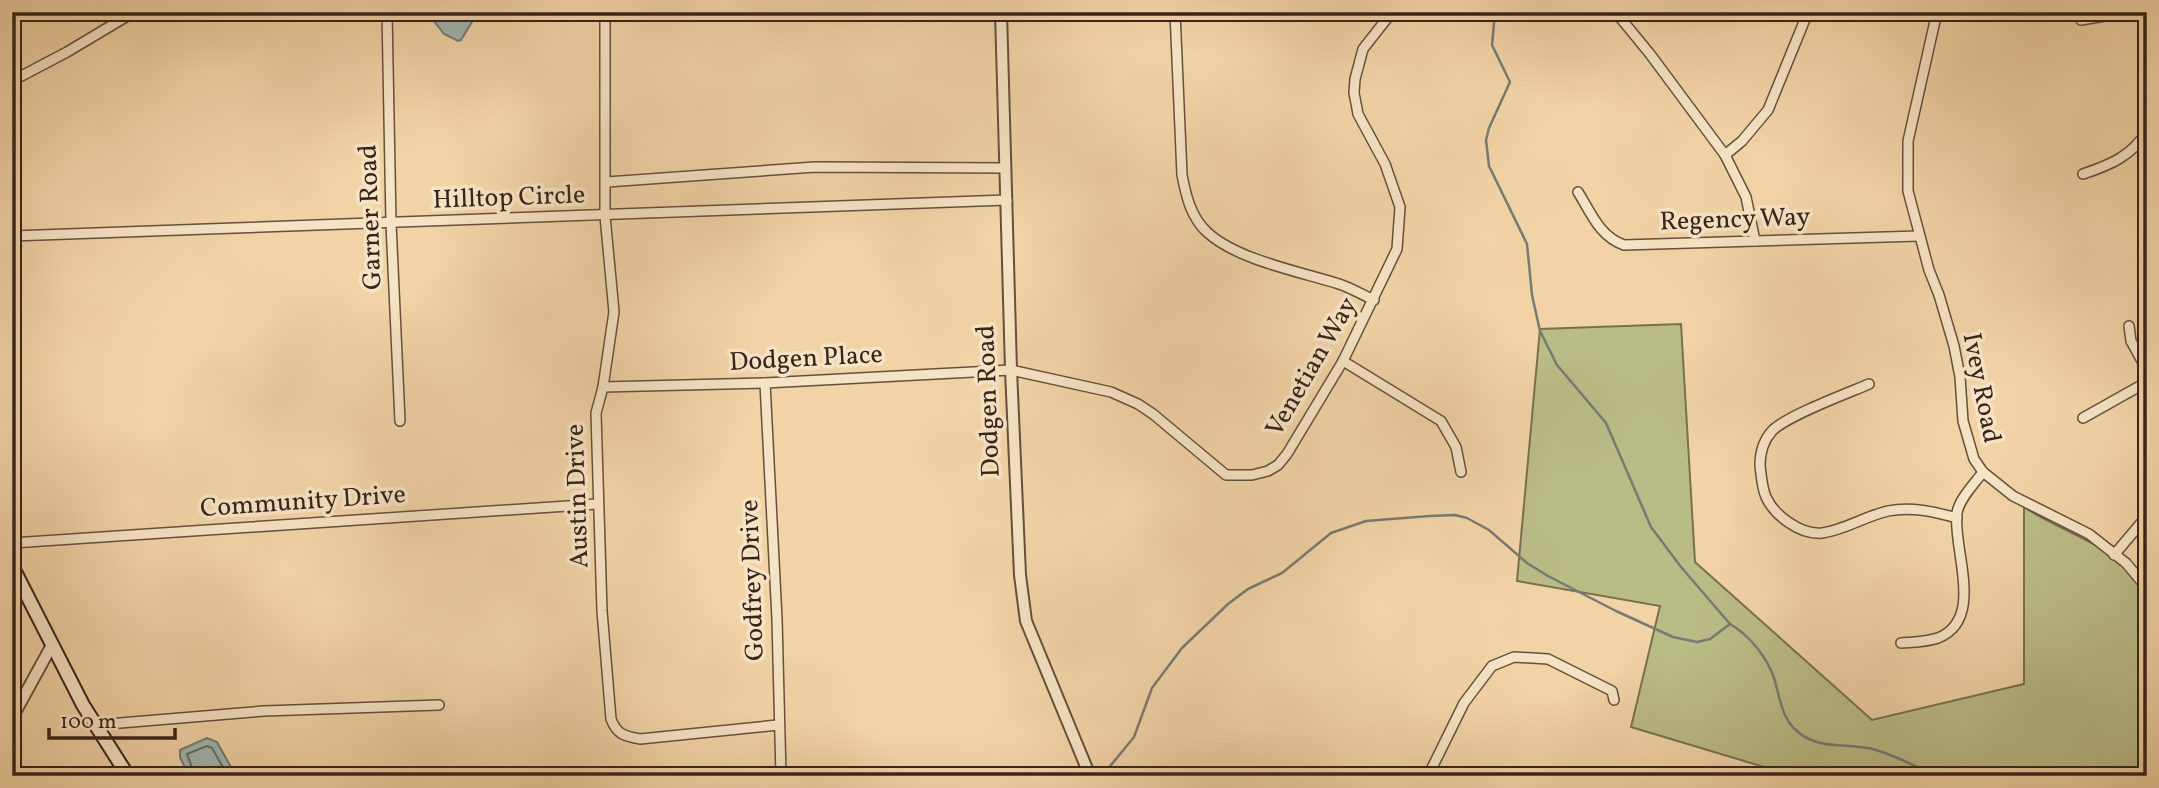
<svg xmlns="http://www.w3.org/2000/svg" width="2159" height="788" font-family="Vollkorn,serif">
<style>
.green{fill:#babc86;stroke:#797050;stroke-width:2}
.water{fill:#9eb6b0;stroke:#757c74;stroke-width:2}
.lines{fill:none;stroke-linecap:round;stroke-linejoin:round}
.shore{stroke:#6b6d65;stroke-width:2}
.stream{stroke:#757c74;stroke-width:2.5}
.minor-casing{stroke:#66503d;stroke-width:12}
.tertiary-casing{stroke:#66503d;stroke-width:14}
.secondary-casing{stroke:#38241a;stroke-width:16}
.minor{stroke:#f6e2c4;stroke-width:9}
.tertiary{stroke:#f6e2c4;stroke-width:10}
.secondary{stroke:#f6e2c4;stroke-width:12}
.labels{text-anchor:middle;dominant-baseline:central;stroke-width:7;stroke-linejoin:round;paint-order:stroke}
.street-label{font-size:26px;fill:#38241a;stroke:#f6e2c4}
</style>
<rect width="100%" height="100%" fill="#f1d3a5"/>
<filter id="stains"><feTurbulence type="fractalNoise" baseFrequency=".00286" numOctaves="4"/><feColorMatrix values="0 0 0 0 .2 0 0 0 0 .09 0 0 0 0 .02 0 0 0 .5 -.17"/></filter>
<radialGradient id="worn" r=".72"><stop offset=".6" stop-color="#630" stop-opacity="0"/><stop offset="1" stop-color="#630" stop-opacity=".3"/></radialGradient>
<path class="green" d="M 1681,324 L 1695,562 L 1872,720 L 2024,684 L 2024,507 C 2064,534 2123,547 2147,592 L 2147,776 L 1794,776 L 1631,727 L 1660,606 L 1517,581 L 1540,329 Z"/>
<g class="water">
<path d="M 427,12 L 478,12 L 461,40 L 458,41 L 444,34 Z"/>
<path d="M 207,738 L 217,742 L 236,776 L 189,776 L 180,757 L 180,750 Z"/>
</g>
<g class="lines">
<path class="shore" d="M 195,776 L 187,754 L 207,746 L 212,748 L 228,776"/>
<g class="stream">
<path d="M 1495,12 L 1492,45 L 1510,82 L 1489,128 L 1486,140 L 1489,166 L 1527,244 L 1532,295 L 1540,331 L 1557,365 L 1606,423 L 1651,527 L 1681,567 L 1730,624 C 1749,635 1767,657 1774,678 C 1780,697 1781,718 1798,732 C 1820,751 1850,742 1876,750 C 1897,756 1916,767 1936,776"/>
<path d="M 1102,776 L 1134,737 L 1152,688 L 1182,648 L 1228,604 L 1248,589 L 1282,573 L 1331,533 L 1366,521 L 1429,516 L 1455,515 L 1467,518 L 1489,530 L 1527,563 L 1548,576 L 1616,611 L 1673,637 L 1697,642 L 1710,639 L 1730,624"/>
</g>
<defs>
<g id="minor">
<path d="M 387,12 L 391,223 L 400,421"/>
<path d="M 605,12 L 605,216 L 614,312 L 603,387 L 596,413 L 602,611 L 611,719 C 617,735 625,736 640,739 L 778,725"/>
<path d="M 1175,12 L 1182,175 C 1186,196 1191,218 1208,233 C 1238,260 1301,272 1339,284 C 1351,288 1363,295 1374,300"/>
<path d="M 1595,12 L 1618,15 L 1650,54 L 1725,155 L 1746,197 L 1755,241"/>
<path d="M 1937,12 L 1908,141 L 1908,191 L 1929,270 L 1939,295 L 1954,346 L 1960,377 L 1963,421 L 1974,459 L 1983,472 L 2013,496 L 2089,534 L 2126,563 L 2147,588"/>
<path d="M 2081,20 L 2128,12"/>
<path d="M 12,81 L 67,52 L 134,12"/>
<path d="M 1725,155 L 1742,141 L 1768,110 L 1808,12"/>
<path d="M 2083,174 C 2110,165 2132,156 2147,131"/>
<path d="M 607,182 L 815,167 L 1005,168"/>
<path d="M 1578,192 C 1591,213 1600,237 1624,245 L 1919,236"/>
<path d="M 12,236 L 1007,200"/>
<path d="M 2129,326 L 2131,341 L 2147,370"/>
<path d="M 1343,361 L 1441,421 L 1456,447 L 1461,472"/>
<path d="M 765,383 L 777,619 L 781,776"/>
<path d="M 1869,384 C 1848,393 1786,416 1772,431 C 1764,440 1760,453 1760,465 C 1761,475 1762,488 1766,497 C 1774,515 1800,535 1822,533 C 1845,530 1865,516 1888,511 C 1911,506 1935,512 1957,518"/>
<path d="M 603,387 L 765,383 L 1011,370 L 1111,392 L 1138,404 L 1153,414 L 1226,475 L 1252,475 L 1268,471 L 1278,465 L 1287,454 L 1343,361 L 1397,249 L 1400,207 L 1385,164 L 1358,114 L 1354,93 L 1355,79 L 1363,49 L 1392,12"/>
<path d="M 2083,418 L 2147,382"/>
<path d="M 12,543 L 597,504"/>
<path d="M 2114,555 L 2147,516"/>
<path d="M 1901,643 C 1913,642 1927,642 1938,638 C 1986,619 1952,548 1957,513 C 1959,499 1975,483 1983,472"/>
<path d="M 96,725 L 264,711 L 439,705"/>
<path d="M 1428,776 L 1464,703 L 1492,666 L 1514,657 L 1548,659 L 1612,691 L 1614,700"/>
</g>
<g id="tertiary">
<path d="M 1001,12 L 1011,370 L 1020,575 L 1026,621 L 1090,776"/>
<path d="M 12,718 L 52,645"/>
</g>
<path id="secondary" d="M 12,566 L 83,705 L 128,776"/>
</defs>
<use href="#minor" class="minor-casing"/>
<use href="#tertiary" class="tertiary-casing"/>
<use href="#secondary" class="secondary-casing"/>
<use href="#minor" class="minor"/>
<use href="#tertiary" class="tertiary"/>
<use href="#secondary" class="secondary"/>
</g>
<g class="labels">
<g class="street-label">
<text transform="translate(509 198) rotate(-2)">Hilltop Circle</text>
<text transform="translate(371 217) rotate(-92)">Garner Road</text>
<text transform="translate(1735 220) rotate(-2)">Regency Way</text>
<text transform="translate(806 359) rotate(-3)">Dodgen Place</text>
<text transform="translate(1312 367) rotate(-60)">Venetian Way</text>
<text transform="translate(1981 388) rotate(79)">Ivey Road</text>
<text transform="translate(989 401) rotate(-92)">Dodgen Road</text>
<text transform="translate(578 496) rotate(-92)">Austin Drive</text>
<text transform="translate(303 502) rotate(-4)">Community Drive</text>
<text transform="translate(753 580) rotate(-92)">Godfrey Drive</text>
</g>
</g>
<rect width="2159" height="788" fill="none" stroke="#f1d3a5" stroke-width="42"/>
<rect x="14" y="14" width="2131" height="760" fill="none" stroke="#38241a" stroke-width="3.5"/>
<rect x="21" y="21" width="2117" height="746" fill="none" stroke="#38241a" stroke-width="2"/>
<path d="M49 728v10h126v-10" fill="none" stroke="#38241a" stroke-width="3.5"/>
<text x="60" y="728" font-size="21" fill="#38241a" stroke="#f6e2c4" stroke-width="5" paint-order="stroke">100 m</text>
<rect width="100%" height="100%" filter="url(#stains)"/>
<rect width="100%" height="100%" fill="url(#worn)"/>
</svg>
